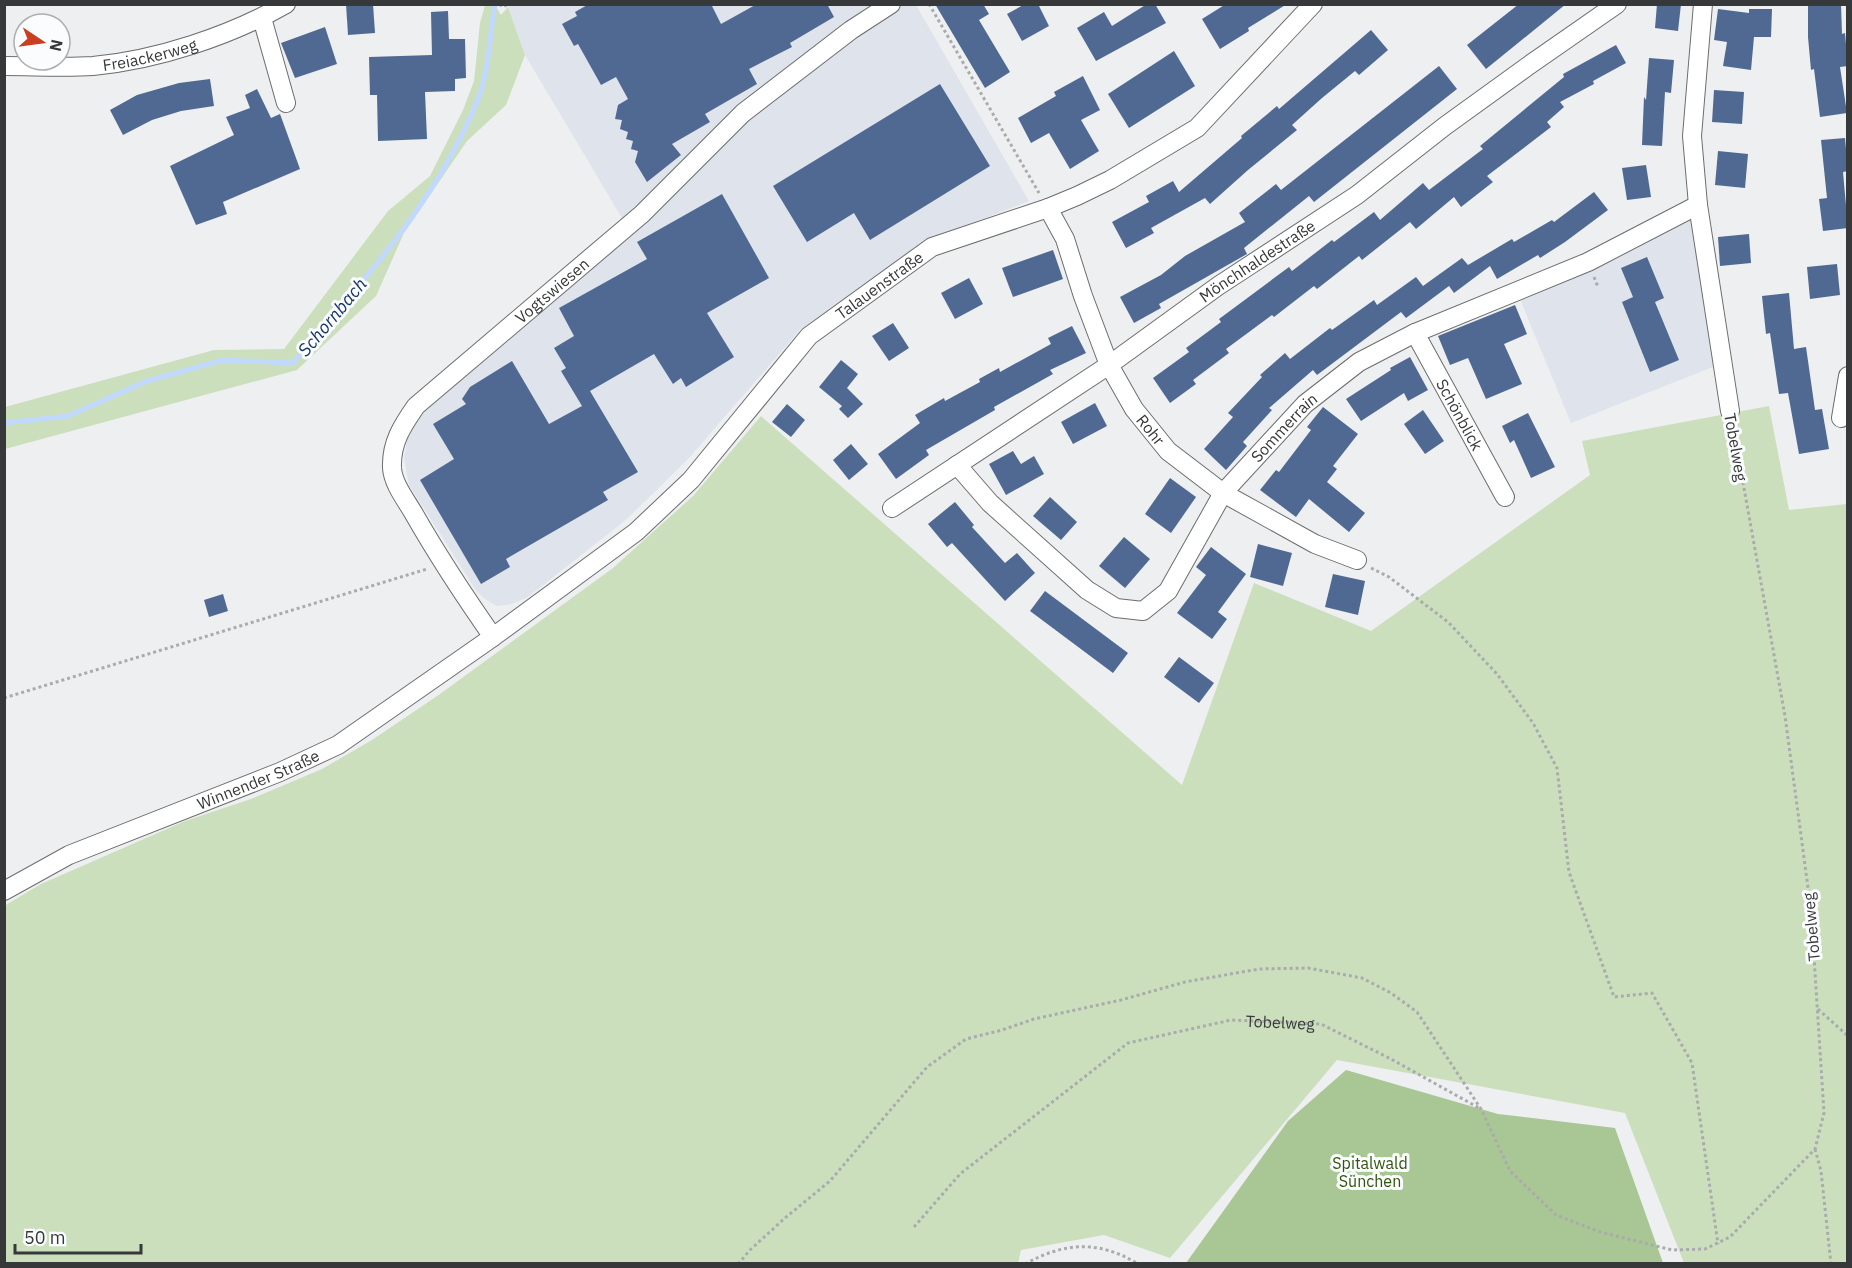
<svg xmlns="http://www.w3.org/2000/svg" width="1852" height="1268" font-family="'IBM Plex Sans',sans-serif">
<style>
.built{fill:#dfe4ec}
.green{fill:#cbdfbd}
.forest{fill:#a9c695}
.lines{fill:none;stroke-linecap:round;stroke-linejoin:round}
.stream{stroke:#c1d8ff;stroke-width:5}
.building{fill:#4f6993}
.minor-casing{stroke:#6b6d6e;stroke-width:20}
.path{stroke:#aaabac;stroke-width:3;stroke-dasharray:3 3;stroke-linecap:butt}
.minor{stroke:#fff;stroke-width:18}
.labels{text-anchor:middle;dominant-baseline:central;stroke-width:6;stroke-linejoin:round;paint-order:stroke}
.street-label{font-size:16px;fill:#373839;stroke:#fbfcfe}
.park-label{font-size:16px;fill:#31540d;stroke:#fbfcfe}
.water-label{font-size:18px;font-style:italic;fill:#15356c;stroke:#fbfcfe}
</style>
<rect width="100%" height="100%" fill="#eeeff1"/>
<g class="built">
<path d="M 515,4 L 916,5 L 1029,201 L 924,242 L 801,329 L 689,458 L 627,519 L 528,597 L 512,604 L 497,606 L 485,599 L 477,592 L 409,485 L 404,458 L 409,430 L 423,409 L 503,345 L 632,235 L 525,55 L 508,7 Z"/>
<path d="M 1698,205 L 1723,363 L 1571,423 L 1517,292 Z"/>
</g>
<g class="green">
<path d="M 485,5 L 495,5 L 501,15 L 508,7 L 525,55 L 506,105 L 467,141 L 404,233 L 376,296 L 297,370 L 5,449 L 5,407 L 214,350 L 284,349 L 388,211 L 430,176 L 463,110 L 474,81 L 480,23 Z"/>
<path d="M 1769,406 L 1789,510 L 1847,504 L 1847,1263 L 1684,1263 L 1625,1113 L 1337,1060 L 1170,1258 L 1104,1235 L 1021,1250 L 1018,1264 L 5,1263 L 4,906 L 41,884 L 185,821 L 251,799 L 322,769 L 372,740 L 440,694 L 613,568 L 693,496 L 761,416 L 1182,785 L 1254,583 L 1371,631 L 1590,475 L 1582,441 Z"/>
</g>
<path class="forest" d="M 1346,1070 L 1498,1114 L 1615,1128 L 1663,1263 L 1186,1263 L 1288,1121 Z"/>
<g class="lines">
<path class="stream" d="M 4,423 L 68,416 L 147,381 L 223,360 L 293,363 C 363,281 438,200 478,99 C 490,68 489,36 495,4"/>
</g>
<g class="building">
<path d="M 346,4 L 373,4 L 375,33 L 348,35 Z"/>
<path d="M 589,4 L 711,4 L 721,24 L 757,4 L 827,4 L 834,17 L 790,43 L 792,47 L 749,69 L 757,84 L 705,114 L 710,122 L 672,144 L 681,155 L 647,182 L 635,162 L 638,151 L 631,149 L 633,141 L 626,139 L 628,132 L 620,129 L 622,120 L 615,119 L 618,105 L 628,99 L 616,77 L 601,85 L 578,44 L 574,46 L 562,24 L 577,16 L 575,12 Z"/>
<path d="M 935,4 L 983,4 L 989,14 L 979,20 L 1010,72 L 985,88 Z"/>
<path d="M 1025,4 L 1038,4 L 1049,26 L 1022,41 L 1007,14 Z"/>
<path d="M 1147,4 L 1155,4 L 1166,23 L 1096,61 L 1077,28 L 1104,12 L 1112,26 Z"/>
<path d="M 1226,4 L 1287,4 L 1248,28 L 1249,31 L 1220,49 L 1202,19 Z"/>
<path d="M 1519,4 L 1566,4 L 1486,69 L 1467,45 Z"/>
<path d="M 1657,4 L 1681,4 L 1678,31 L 1655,28 Z"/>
<path d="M 1808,4 L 1841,4 L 1842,34 L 1845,33 L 1848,66 L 1840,67 L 1847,113 L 1820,117 L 1814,69 L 1811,70 L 1808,37 Z"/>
<path d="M 1718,9 L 1749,13 L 1749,9 L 1772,9 L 1771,37 L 1754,37 L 1751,70 L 1723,66 L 1727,42 L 1714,40 Z"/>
<path d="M 448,11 L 449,39 L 465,39 L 466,78 L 455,79 L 455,91 L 425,92 L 427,139 L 378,141 L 377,95 L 370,95 L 369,57 L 432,55 L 431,12 Z"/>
<path d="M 325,27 L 337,64 L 295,78 L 281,43 Z"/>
<path d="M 1371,30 L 1388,50 L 1359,75 L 1355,71 L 1322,98 L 1292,125 L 1297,130 L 1248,170 L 1210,204 L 1205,198 L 1151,228 L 1154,233 L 1126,248 L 1112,222 L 1149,202 L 1146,196 L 1173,181 L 1179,192 L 1242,138 L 1241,136 L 1277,106 L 1279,109 Z"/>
<path d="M 1616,45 L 1626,63 L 1593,81 L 1594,84 L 1560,102 L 1564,107 L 1547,122 L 1551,127 L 1487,176 L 1493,182 L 1461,207 L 1454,197 L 1416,229 L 1410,222 L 1362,260 L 1359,256 L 1317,289 L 1314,286 L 1274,317 L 1272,315 L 1226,349 L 1229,353 L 1193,380 L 1196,384 L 1170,403 L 1153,378 L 1189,352 L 1186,348 L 1221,322 L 1219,319 L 1289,267 L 1292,271 L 1332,240 L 1334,242 L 1374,212 L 1380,220 L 1423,183 L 1429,190 L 1483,149 L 1480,146 L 1564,77 L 1563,74 Z"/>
<path d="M 1174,51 L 1195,86 L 1129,128 L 1108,94 Z"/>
<path d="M 1649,58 L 1674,60 L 1671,93 L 1665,92 L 1662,146 L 1642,145 L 1644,97 L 1646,100 Z"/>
<path d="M 1439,66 L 1457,89 L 1314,202 L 1309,196 L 1244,248 L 1247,254 L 1159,304 L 1161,308 L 1134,323 L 1120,297 L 1161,275 L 1185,256 L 1245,222 L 1239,213 L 1276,184 L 1281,190 Z"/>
<path d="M 1083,76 L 1100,110 L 1081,120 L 1099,151 L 1070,169 L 1049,133 L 1031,143 L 1018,118 L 1056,96 L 1054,92 Z"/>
<path d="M 210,79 L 214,106 L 181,111 L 152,120 L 123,135 L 110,110 L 137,95 L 179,83 Z"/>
<path d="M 940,84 L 990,166 L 870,240 L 854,213 L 807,242 L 773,186 Z"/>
<path d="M 257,89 L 271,118 L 280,114 L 300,169 L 223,202 L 227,214 L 196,225 L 170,166 L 234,135 L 226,117 L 250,108 L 245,95 Z"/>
<path d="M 1714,90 L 1744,92 L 1742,124 L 1712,122 Z"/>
<path d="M 1845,138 L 1848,171 L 1843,172 L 1848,228 L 1823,231 L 1819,199 L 1827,198 L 1821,140 Z"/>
<path d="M 1718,151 L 1748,154 L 1745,188 L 1715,185 Z"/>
<path d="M 1646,165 L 1651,197 L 1627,200 L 1622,168 Z"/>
<path d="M 1594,192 L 1608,210 L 1565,242 L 1540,258 L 1538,255 L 1497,279 L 1490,266 L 1454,293 L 1449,286 L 1406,318 L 1401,312 L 1317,375 L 1313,370 L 1269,408 L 1272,410 L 1243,442 L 1247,446 L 1226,470 L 1204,449 L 1233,417 L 1228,413 L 1262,377 L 1260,375 L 1285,353 L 1290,359 L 1330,328 L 1332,330 L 1374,300 L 1377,305 L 1416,277 L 1423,286 L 1462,258 L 1468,265 L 1512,239 L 1514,242 L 1552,220 L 1554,222 Z"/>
<path d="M 722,194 L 769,278 L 707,313 L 734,357 L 686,387 L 681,378 L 673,384 L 654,354 L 590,391 L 638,472 L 603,492 L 608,500 L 506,559 L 510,567 L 481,584 L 420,480 L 454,459 L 433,424 L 466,404 L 462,399 L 470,387 L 512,361 L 549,424 L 582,406 L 561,371 L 566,368 L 554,348 L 574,336 L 559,308 L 647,259 L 637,242 Z"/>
<path d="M 1749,234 L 1751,263 L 1720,266 L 1718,237 Z"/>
<path d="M 1053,250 L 1063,279 L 1013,297 L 1002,268 Z"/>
<path d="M 1647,257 L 1664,298 L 1655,302 L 1679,360 L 1650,372 L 1622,302 L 1633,297 L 1621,268 Z"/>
<path d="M 1837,264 L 1840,295 L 1810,299 L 1807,267 Z"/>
<path d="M 969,278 L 983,304 L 955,319 L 941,293 Z"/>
<path d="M 1789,293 L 1794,349 L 1806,347 L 1815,410 L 1822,409 L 1829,449 L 1799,454 L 1788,393 L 1779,394 L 1770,333 L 1766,334 L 1762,296 Z"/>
<path d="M 1515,305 L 1527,334 L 1504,344 L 1522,384 L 1486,399 L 1468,358 L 1450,365 L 1438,336 Z"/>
<path d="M 893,323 L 909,348 L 889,361 L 872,336 Z"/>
<path d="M 1072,326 L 1086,353 L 1050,370 L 1053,374 L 994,407 L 995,410 L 926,450 L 929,455 L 896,479 L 878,454 L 920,423 L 915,415 L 944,398 L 945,401 L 980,382 L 979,379 L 999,368 L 1000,372 L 1051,344 L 1048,338 Z"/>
<path d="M 1410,357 L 1428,390 L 1408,401 L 1404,393 L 1361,421 L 1346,399 L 1391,370 L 1390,368 Z"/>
<path d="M 841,360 L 858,374 L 847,388 L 863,404 L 848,418 L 839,409 L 842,406 L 819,387 Z"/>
<path d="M 1095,403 L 1107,426 L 1073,444 L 1061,422 Z"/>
<path d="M 787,404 L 805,420 L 791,437 L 772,422 Z"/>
<path d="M 1323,407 L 1358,434 L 1333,466 L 1337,469 L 1327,482 L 1365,513 L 1349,532 L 1309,499 L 1296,517 L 1260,490 L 1276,470 L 1279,472 L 1311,430 L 1307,427 Z"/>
<path d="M 1423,410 L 1444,441 L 1425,454 L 1404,424 Z"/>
<path d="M 1528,413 L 1555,467 L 1531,478 L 1514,440 L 1510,443 L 1502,426 Z"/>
<path d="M 851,444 L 868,464 L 849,480 L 833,460 Z"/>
<path d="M 1013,451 L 1021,464 L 1034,456 L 1044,474 L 1006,495 L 989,464 Z"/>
<path d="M 1170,478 L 1196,497 L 1171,533 L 1145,514 Z"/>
<path d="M 1050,497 L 1077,522 L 1061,540 L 1033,516 Z"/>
<path d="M 955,502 L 974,525 L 972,527 L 1005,563 L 1017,553 L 1035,573 L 1005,601 L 952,543 L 947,547 L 928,524 Z"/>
<path d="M 1124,537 L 1150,559 L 1125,588 L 1099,566 Z"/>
<path d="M 1258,544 L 1292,553 L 1283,586 L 1250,577 Z"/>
<path d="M 1211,547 L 1246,574 L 1218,612 L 1227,619 L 1212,639 L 1177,613 L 1206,575 L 1196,567 Z"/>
<path d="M 1333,574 L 1365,581 L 1358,615 L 1325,607 Z"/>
<path d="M 1045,591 L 1128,653 L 1113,673 L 1030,611 Z"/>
<path d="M 223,594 L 228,611 L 209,617 L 204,600 Z"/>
<path d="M 1179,657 L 1214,683 L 1199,703 L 1164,677 Z"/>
</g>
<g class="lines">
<defs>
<g id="minor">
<path d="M 1703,4 L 1692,136 L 1698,205 L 1730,411"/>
<path d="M 262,18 L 286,103"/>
<path id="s2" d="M 4,66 C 34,66 64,68 93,66 C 157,60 230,36 286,4"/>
<path id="s3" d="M 1048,208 L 1065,239 L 1083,296 L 1109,365 L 1134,409 L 1168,451 L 1223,493 L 1315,544 L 1357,560"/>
<path id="s4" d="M 1415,333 L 1505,497"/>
<path d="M 1841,418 L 1848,376"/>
<path id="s5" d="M 957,465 L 990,503 L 1087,590 L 1116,608 L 1143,611 L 1168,591 L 1223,493 L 1305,404 L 1359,362 L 1415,333 L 1588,262 L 1698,205"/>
<path id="s6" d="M 892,508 L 1109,365 L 1218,286 L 1357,195 L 1445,126 L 1528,66 L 1617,4"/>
<path id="s7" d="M 493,637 C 465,597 438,556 414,514 C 406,500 393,484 392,468 C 391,443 402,426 416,406 L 642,214 L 743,113 L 851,30 L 891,4"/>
<path id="s8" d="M 4,891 L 69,855 L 280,772 L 338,745 L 493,637 L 636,532 L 691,480 L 809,336 L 932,247 L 1048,208 L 1077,196 L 1110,180 L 1197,128 L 1313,4"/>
</g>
</defs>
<use href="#minor" class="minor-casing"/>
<g class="path">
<path d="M 500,4 L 502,7 L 509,4"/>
<path d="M 929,4 L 1039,193"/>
<path d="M 1594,277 L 1598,287"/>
<path d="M 1371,568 L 1389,577 L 1448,622 L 1497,674 L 1533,723 L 1557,768 L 1569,872 L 1614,997 L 1652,993 L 1692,1063 L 1718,1244"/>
<path d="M 4,698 L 427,569"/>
<path d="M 1818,1009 L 1848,1036"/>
<path d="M 1815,1149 L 1821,1171 L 1831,1264"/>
<path id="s1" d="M 914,1227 L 960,1174 L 1128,1043 L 1231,1020 L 1321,1024 L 1391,1059 L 1479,1108"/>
<path d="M 738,1264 L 750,1250 L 785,1218 L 830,1181 L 927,1067 L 966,1039 L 1002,1030 L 1034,1019 L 1121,1000 L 1185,982 L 1259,969 L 1308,968 L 1362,978 L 1391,993 L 1417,1012 L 1481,1109 L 1510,1171 L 1556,1215 L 1600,1232 L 1672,1250 L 1705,1249 L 1730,1237 L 1815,1149 L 1824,1113 L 1811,910 L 1785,716 L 1733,427"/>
<path d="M 1025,1264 C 1065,1242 1099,1240 1138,1264"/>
</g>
<use href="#minor" class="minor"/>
</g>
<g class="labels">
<g class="street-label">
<text stroke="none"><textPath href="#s2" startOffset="147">Freiackerweg</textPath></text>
<text stroke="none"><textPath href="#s6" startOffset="441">Mönchhaldestraße</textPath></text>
<text stroke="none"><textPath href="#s8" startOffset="1080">Talauenstraße</textPath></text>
<text stroke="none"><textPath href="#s7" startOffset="444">Vogtswiesen</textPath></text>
<text stroke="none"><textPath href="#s4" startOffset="93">Schönblick</textPath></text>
<text stroke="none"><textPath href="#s5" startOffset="476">Sommerrain</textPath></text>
<text stroke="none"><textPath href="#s3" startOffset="246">Rohr</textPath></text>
<text transform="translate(1736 447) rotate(80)">Tobelweg</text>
<text stroke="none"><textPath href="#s8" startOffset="278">Winnender Straße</textPath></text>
<text transform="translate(1811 927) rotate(-95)">Tobelweg</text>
<text stroke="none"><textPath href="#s1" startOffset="438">Tobelweg</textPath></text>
</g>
<g class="park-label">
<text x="1370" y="1163">Spitalwald<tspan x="1370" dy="18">Sünchen</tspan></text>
</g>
<g class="water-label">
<text transform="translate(332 317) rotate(-50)">Schornbach</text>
</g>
</g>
<rect width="1852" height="1268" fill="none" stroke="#373839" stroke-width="12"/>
<g transform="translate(42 42) rotate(103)"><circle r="28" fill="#fbfcfe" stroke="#adaeaf" stroke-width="1.5"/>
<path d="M0-4.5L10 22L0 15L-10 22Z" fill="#c93f20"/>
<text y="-9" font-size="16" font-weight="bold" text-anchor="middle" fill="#373839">N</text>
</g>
<path d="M15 1244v9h126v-9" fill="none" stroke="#373839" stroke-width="3"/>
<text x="24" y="1244" font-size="18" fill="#373839" stroke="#fbfcfe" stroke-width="4.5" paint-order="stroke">50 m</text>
</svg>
